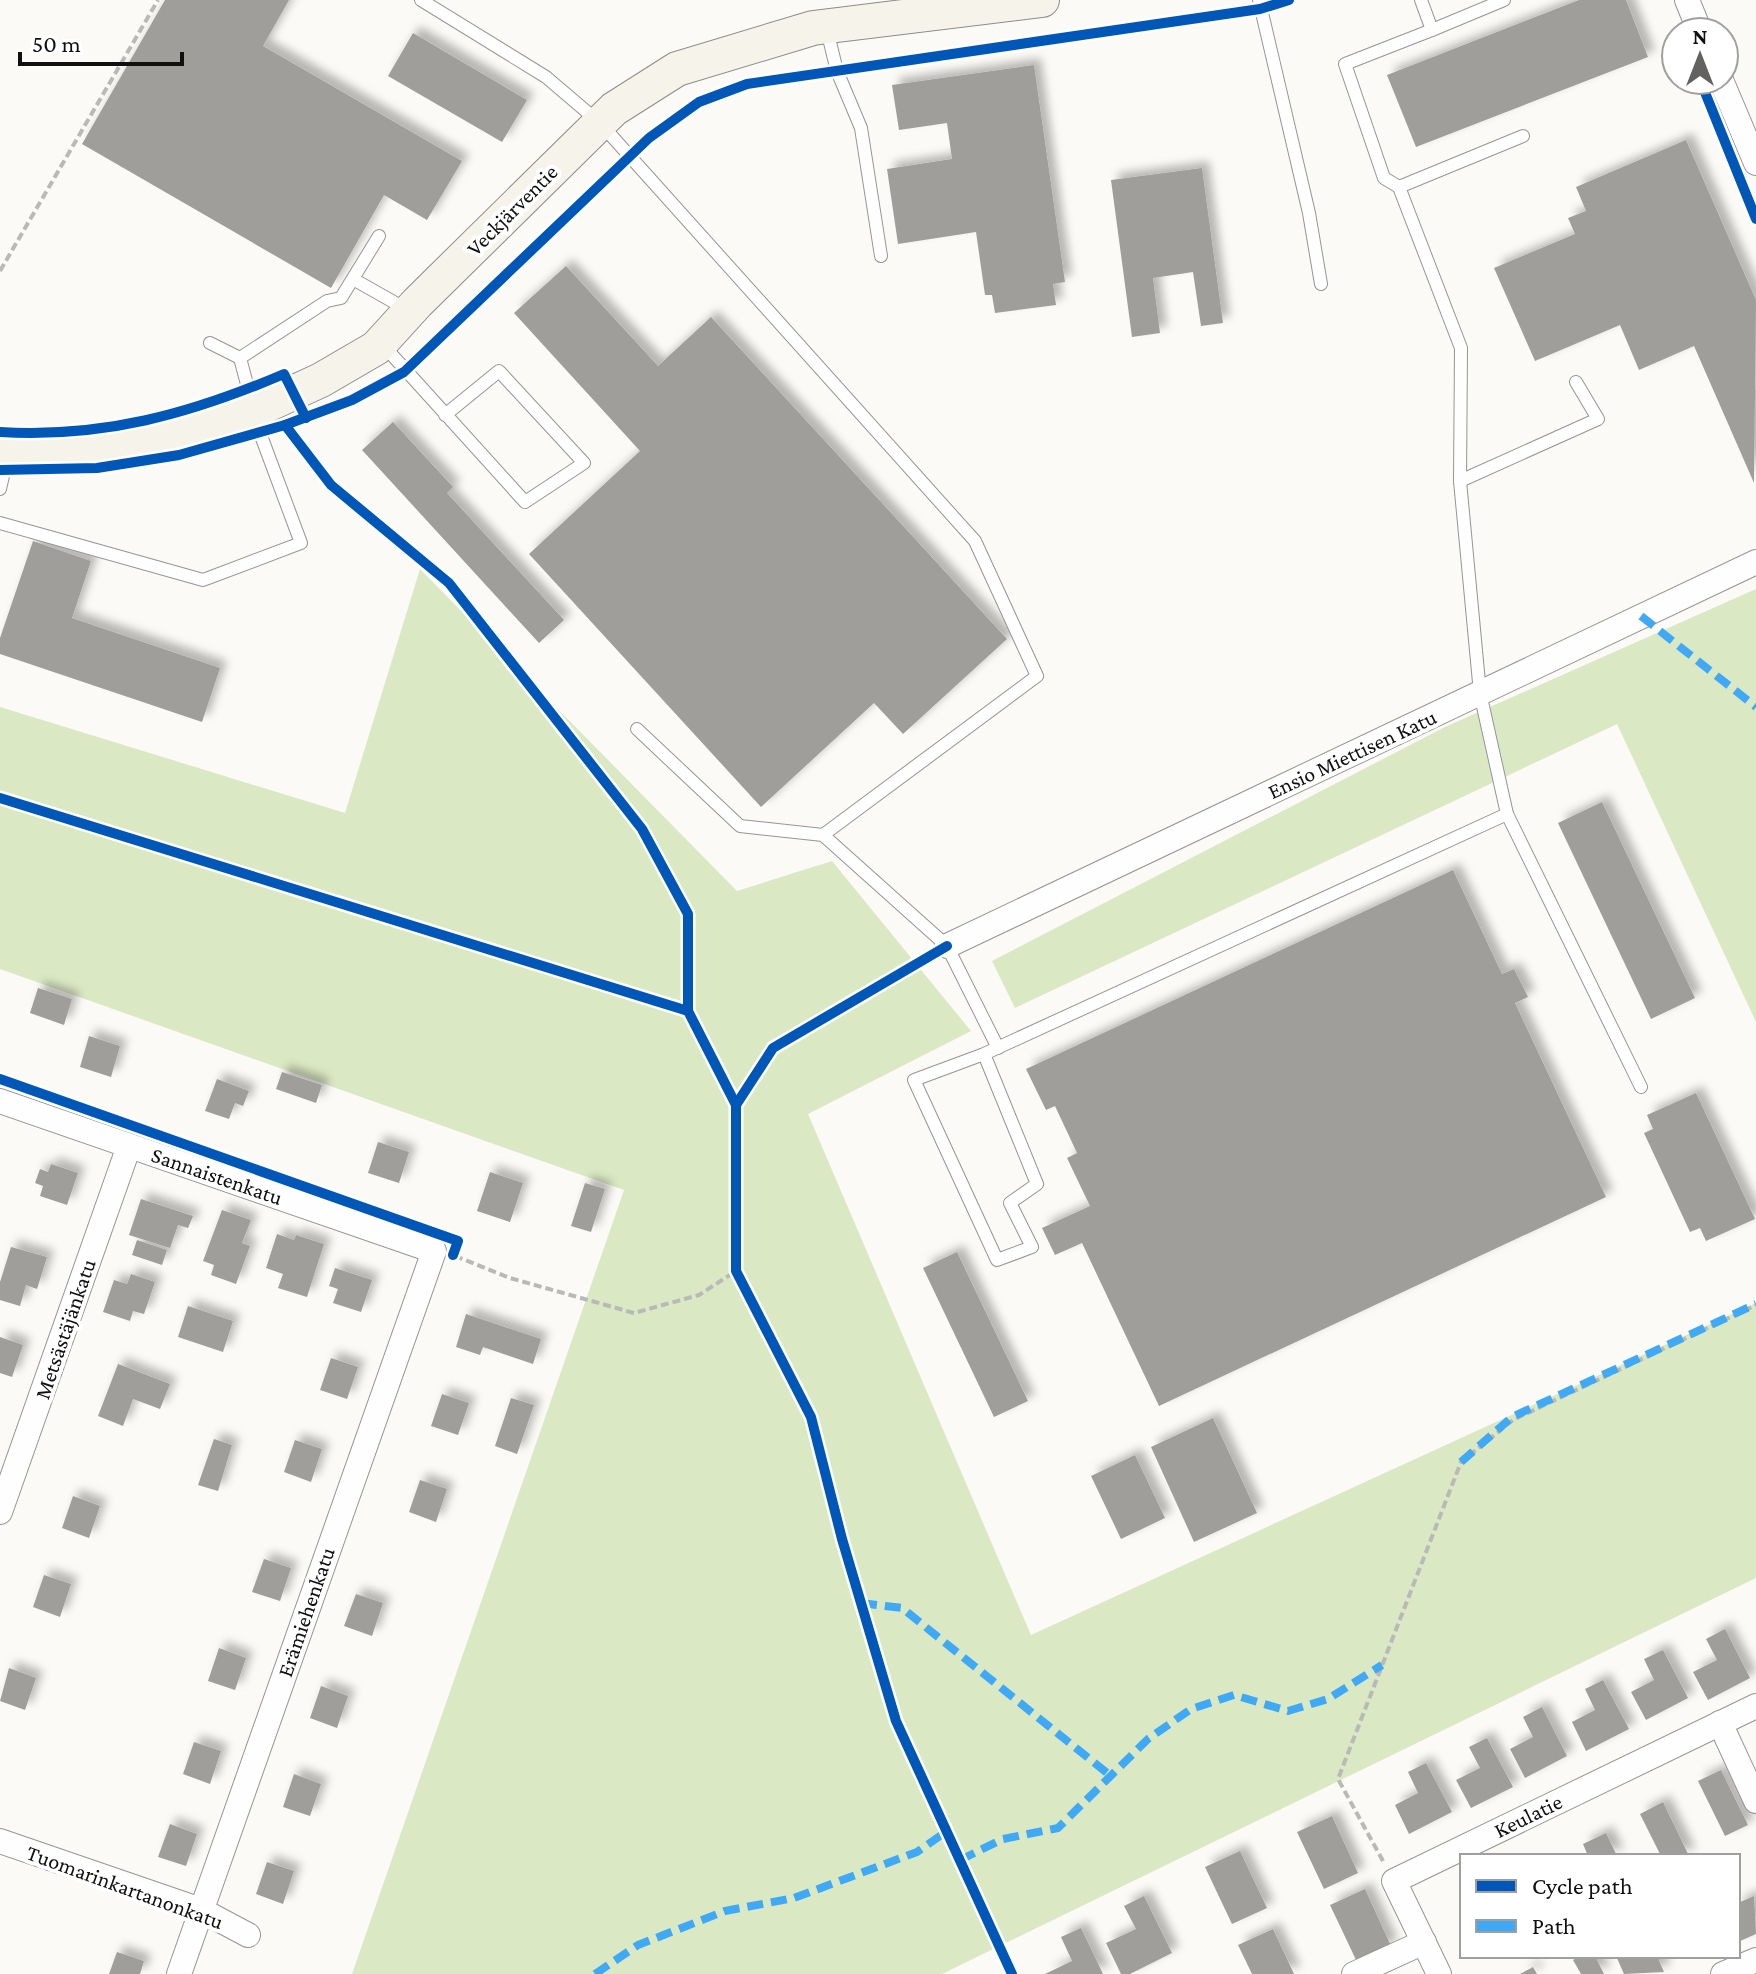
<svg xmlns="http://www.w3.org/2000/svg" width="1756" height="1974" font-family="'Crimson Pro',serif">
<style>
.forest{fill:#dae8c4}
.building{fill:#a09e9b;filter:url(#shadow)}
.lines{fill:none;stroke-linecap:round;stroke-linejoin:round}
.lane-casing{stroke:#969594;stroke-width:14}
.street-casing{stroke:#969594;stroke-width:26}
.secondary-casing{stroke:#8d8c8a;stroke-width:36}
.path{stroke:#b9b9b8;stroke-width:4;stroke-dasharray:8 4;stroke-linecap:butt}
.lane{stroke:#fffefe;stroke-width:12}
.street{stroke:#fffefe;stroke-width:24}
.secondary{stroke:#f6f3eb;stroke-width:34}
.quiet{stroke:#3fa9f5;stroke-width:8;stroke-dasharray:16 8;stroke-linecap:butt}
.cycleway-casing{stroke:#fff;stroke-width:15}
.cycleway{stroke:#0057b8;stroke-width:10}
.labels{text-anchor:middle;dominant-baseline:central;stroke-width:8;stroke-linejoin:round;paint-order:stroke}
.street-label{font-size:22px;fill:#101010;stroke:#fff}
</style>
<defs>
<filter id="shadow"><feDropShadow dx="7" dy="-7" stdDeviation="4" flood-color="#0004"/></filter>
</defs>
<rect width="100%" height="100%" fill="#fcfaf6"/>
<g class="forest">
<path d="M 420,569 L 737,891 L 832,861 L 971,1031 L 808,1114 L 1031,1635 L 1756,1303 L 1756,1578 L 942,1974 L 352,1974 L 624,1190 L 0,969 L 0,707 L 345,813 Z"/>
<path d="M 1756,589 L 1756,1022 L 1617,724 L 1015,1008 L 992,961 L 1445,727 Z"/>
</g>
<g class="building">
<path d="M 165,0 L 289,0 L 263,46 L 462,161 L 427,220 L 384,195 L 331,288 L 82,144 Z"/>
<path d="M 1579,0 L 1626,0 L 1648,57 L 1416,147 L 1387,75 Z"/>
<path d="M 413,33 L 527,100 L 502,142 L 388,76 Z"/>
<path d="M 1034,65 L 1065,282 L 1053,284 L 1056,305 L 995,313 L 992,295 L 985,295 L 976,232 L 898,244 L 887,169 L 952,159 L 947,123 L 899,130 L 892,85 Z"/>
<path d="M 1686,140 L 1756,300 L 1754,483 L 1694,346 L 1639,370 L 1620,325 L 1535,361 L 1494,268 L 1575,234 L 1568,218 L 1586,211 L 1576,187 Z"/>
<path d="M 1202,168 L 1223,323 L 1201,326 L 1193,272 L 1153,278 L 1160,333 L 1132,337 L 1111,180 Z"/>
<path d="M 566,266 L 658,366 L 711,317 L 1007,639 L 903,734 L 874,703 L 761,807 L 529,554 L 640,451 L 514,313 Z"/>
<path d="M 393,422 L 453,487 L 447,493 L 564,620 L 539,643 L 362,450 Z"/>
<path d="M 33,541 L 91,561 L 72,618 L 220,668 L 202,722 L 0,654 L 0,638 Z"/>
<path d="M 1602,802 L 1695,998 L 1651,1019 L 1558,823 Z"/>
<path d="M 1453,870 L 1502,974 L 1514,969 L 1528,997 L 1515,1003 L 1606,1197 L 1159,1406 L 1082,1243 L 1055,1255 L 1042,1228 L 1090,1206 L 1067,1158 L 1077,1153 L 1055,1106 L 1046,1110 L 1026,1069 Z"/>
<path d="M 38,988 L 72,999 L 64,1025 L 30,1013 Z"/>
<path d="M 89,1036 L 120,1046 L 111,1077 L 80,1067 Z"/>
<path d="M 282,1072 L 322,1085 L 316,1103 L 276,1089 Z"/>
<path d="M 217,1079 L 249,1091 L 243,1106 L 235,1103 L 229,1119 L 205,1111 Z"/>
<path d="M 1696,1093 L 1755,1219 L 1706,1241 L 1700,1228 L 1690,1232 L 1644,1133 L 1653,1129 L 1647,1115 Z"/>
<path d="M 378,1142 L 409,1152 L 399,1183 L 368,1173 Z"/>
<path d="M 51,1164 L 78,1173 L 67,1205 L 40,1196 L 43,1186 L 35,1183 L 40,1169 L 48,1172 Z"/>
<path d="M 490,1172 L 523,1183 L 510,1222 L 477,1211 Z"/>
<path d="M 585,1183 L 605,1189 L 591,1232 L 571,1226 Z"/>
<path d="M 141,1199 L 193,1216 L 188,1228 L 178,1225 L 170,1248 L 129,1235 Z"/>
<path d="M 222,1210 L 251,1220 L 242,1243 L 250,1246 L 236,1284 L 211,1275 L 214,1265 L 203,1261 Z"/>
<path d="M 277,1234 L 294,1240 L 296,1235 L 324,1244 L 307,1297 L 278,1288 L 283,1274 L 266,1268 Z"/>
<path d="M 137,1240 L 167,1250 L 162,1265 L 132,1255 Z"/>
<path d="M 11,1247 L 47,1257 L 37,1289 L 26,1285 L 20,1306 L 0,1300 L 0,1282 Z"/>
<path d="M 957,1252 L 1028,1401 L 994,1417 L 923,1268 Z"/>
<path d="M 335,1268 L 372,1280 L 361,1312 L 333,1303 L 338,1289 L 329,1286 Z"/>
<path d="M 131,1274 L 155,1282 L 144,1314 L 133,1311 L 130,1321 L 103,1312 L 114,1280 L 127,1284 Z"/>
<path d="M 188,1306 L 233,1321 L 223,1352 L 178,1337 Z"/>
<path d="M 466,1314 L 541,1339 L 533,1364 L 483,1347 L 480,1355 L 456,1347 Z"/>
<path d="M 0,1337 L 23,1345 L 12,1377 L 0,1373 Z"/>
<path d="M 331,1358 L 358,1367 L 347,1399 L 320,1390 Z"/>
<path d="M 118,1364 L 170,1384 L 160,1409 L 133,1399 L 123,1426 L 98,1416 Z"/>
<path d="M 442,1394 L 469,1403 L 458,1435 L 431,1426 Z"/>
<path d="M 511,1398 L 534,1405 L 517,1454 L 495,1446 Z"/>
<path d="M 1213,1418 L 1257,1513 L 1194,1542 L 1151,1447 Z"/>
<path d="M 214,1439 L 232,1445 L 218,1491 L 198,1485 Z"/>
<path d="M 295,1440 L 322,1449 L 311,1482 L 284,1472 Z"/>
<path d="M 1135,1455 L 1165,1518 L 1121,1539 L 1091,1476 Z"/>
<path d="M 420,1480 L 447,1489 L 436,1522 L 409,1512 Z"/>
<path d="M 73,1496 L 100,1506 L 89,1538 L 62,1528 Z"/>
<path d="M 264,1559 L 291,1568 L 280,1601 L 252,1592 Z"/>
<path d="M 44,1575 L 71,1584 L 60,1617 L 33,1607 Z"/>
<path d="M 356,1594 L 383,1603 L 372,1636 L 344,1626 Z"/>
<path d="M 1725,1629 L 1750,1678 L 1708,1700 L 1693,1672 L 1717,1660 L 1706,1639 Z"/>
<path d="M 219,1648 L 246,1658 L 235,1690 L 208,1681 Z"/>
<path d="M 1663,1650 L 1688,1698 L 1646,1720 L 1631,1692 L 1654,1680 L 1644,1659 Z"/>
<path d="M 9,1668 L 36,1678 L 25,1710 L 0,1701 Z"/>
<path d="M 1603,1680 L 1629,1729 L 1586,1751 L 1572,1722 L 1595,1710 L 1585,1689 Z"/>
<path d="M 321,1686 L 348,1696 L 337,1728 L 310,1718 Z"/>
<path d="M 1542,1707 L 1567,1756 L 1525,1778 L 1510,1749 L 1533,1737 L 1523,1717 Z"/>
<path d="M 1487,1738 L 1513,1787 L 1471,1808 L 1456,1780 L 1480,1768 L 1469,1747 Z"/>
<path d="M 194,1742 L 221,1751 L 210,1784 L 183,1774 Z"/>
<path d="M 1426,1763 L 1452,1812 L 1409,1834 L 1395,1805 L 1418,1793 L 1408,1772 Z"/>
<path d="M 1721,1770 L 1748,1825 L 1725,1836 L 1698,1781 Z"/>
<path d="M 294,1774 L 321,1784 L 310,1816 L 283,1807 Z"/>
<path d="M 1663,1802 L 1689,1856 L 1661,1856 L 1640,1814 Z"/>
<path d="M 1332,1816 L 1358,1873 L 1324,1889 L 1297,1832 Z"/>
<path d="M 170,1824 L 197,1834 L 186,1866 L 158,1857 Z"/>
<path d="M 1606,1833 L 1617,1856 L 1588,1856 L 1583,1844 Z"/>
<path d="M 1240,1851 L 1267,1908 L 1232,1924 L 1205,1867 Z"/>
<path d="M 267,1862 L 294,1871 L 283,1904 L 256,1894 Z"/>
<path d="M 1365,1889 L 1391,1946 L 1357,1962 L 1330,1905 Z"/>
<path d="M 1144,1896 L 1172,1953 L 1130,1974 L 1121,1974 L 1106,1943 L 1136,1929 L 1124,1906 Z"/>
<path d="M 1754,1896 L 1756,1934 L 1738,1942 L 1738,1903 Z"/>
<path d="M 1081,1928 L 1103,1974 L 1045,1974 L 1072,1961 L 1061,1937 Z"/>
<path d="M 1273,1929 L 1294,1974 L 1252,1974 L 1238,1945 Z"/>
<path d="M 117,1952 L 144,1961 L 140,1974 L 109,1974 Z"/>
<path d="M 1580,1956 L 1595,1956 L 1604,1974 L 1581,1974 L 1573,1960 Z"/>
<path d="M 1616,1956 L 1657,1956 L 1664,1972 L 1624,1974 Z"/>
<path d="M 1533,1967 L 1537,1974 L 1520,1974 Z"/>
</g>
<g class="lines">
<defs>
<g id="lane">
<path d="M 421,0 L 546,77 L 600,123 L 975,541 L 1037,676 L 823,835"/>
<path d="M 1259,0 L 1309,213 L 1321,284"/>
<path d="M 1421,0 L 1432,30 L 1504,0"/>
<path d="M 827,30 L 837,71 L 861,128 L 881,256"/>
<path d="M 1399,187 L 1384,178 L 1345,64 L 1432,30"/>
<path d="M 353,279 L 406,309"/>
<path d="M 383,345 L 525,502 L 584,463 L 499,371 L 445,415"/>
<path d="M 240,358 L 327,301 L 341,298 L 379,236"/>
<path d="M 1576,382 L 1598,419 L 1460,481 L 1480,693 L 1507,814 L 1641,1087"/>
<path d="M 1460,481 L 1461,348 L 1399,187 L 1523,136"/>
<path d="M 0,489 L 8,454"/>
<path d="M 0,523 L 203,580 L 301,543 L 260,433 L 240,358 L 210,343"/>
<path d="M 637,729 L 740,826 L 823,835 L 947,946 L 998,1048"/>
<path d="M 984,1054 L 914,1080 L 997,1260 L 1032,1247 L 1010,1203 L 1037,1184 L 984,1054 L 1507,814"/>
</g>
<g id="street">
<path d="M 1687,0 L 1700,32"/>
<path d="M 1721,80 L 1756,163"/>
<path d="M 947,946 L 1756,562"/>
<path d="M 0,1101 L 434,1251 L 179,1974"/>
<path d="M 0,1512 L 129,1146"/>
<path d="M 1720,1723 L 1756,1801"/>
<path d="M 0,1841 L 201,1910 L 248,1935"/>
<path d="M 1354,1974 L 1424,1942"/>
<path d="M 1439,1974 L 1394,1881 L 1756,1706"/>
<path d="M 1723,1974 L 1756,1960"/>
</g>
<path id="secondary" d="M 0,451 L 47,452 L 144,442 L 256,410 L 321,380 L 376,348 L 417,303 L 614,109 L 677,69 L 813,28 L 1042,0"/>
</defs>
<use href="#lane" class="lane-casing"/>
<use href="#street" class="street-casing"/>
<use href="#secondary" class="secondary-casing"/>
<g class="path">
<path d="M 0,271 L 158,0"/>
<path d="M 455,1256 L 510,1278 L 634,1313 L 699,1295 L 736,1271"/>
<path d="M 1383,1861 L 1338,1779 L 1461,1462 L 1513,1420 L 1756,1305"/>
</g>
<use href="#lane" class="lane"/>
<use href="#street" class="street"/>
<use href="#secondary" class="secondary"/>
<g class="quiet">
<path d="M 1641,616 L 1756,707"/>
<path d="M 1461,1462 L 1512,1417 L 1756,1304"/>
<path d="M 861,1603 L 902,1608 L 1112,1777"/>
<path d="M 960,1860 L 1003,1839 L 1058,1828 L 1148,1739 L 1191,1709 L 1234,1695 L 1288,1711 L 1328,1699 L 1382,1665"/>
<path d="M 595,1974 L 638,1945 L 725,1911 L 794,1898 L 917,1852 L 947,1831"/>
</g>
<defs>
<g id="cycleway">
<path d="M 1700,80 L 1756,219"/>
<path d="M 285,425 L 331,485 L 449,583 L 642,829 L 688,914 L 688,1011"/>
<path d="M 0,432 C 104,438 190,414 284,374 L 306,418"/>
<path d="M 0,470 L 97,468 L 179,455 L 285,425 L 352,400 L 404,372 L 649,138 L 699,102 L 747,84 L 1260,9 L 1289,0"/>
<path d="M 0,798 L 688,1011 L 736,1105"/>
<path d="M 947,946 L 773,1048 L 736,1105 L 736,1271 L 811,1417 L 842,1539 L 896,1721 L 1012,1974"/>
<path d="M 0,1079 L 458,1241 L 453,1255"/>
</g>
</defs>
<use href="#cycleway" class="cycleway-casing"/>
<use href="#cycleway" class="cycleway"/>
</g>
<g class="labels">
<g class="street-label">
<text transform="translate(512 210) rotate(-45)">Veckjärventie</text>
<text transform="translate(1352 754) rotate(-25)">Ensio Miettisen Katu</text>
<text transform="translate(217 1176) rotate(19)">Sannaistenkatu</text>
<text transform="translate(65 1329) rotate(-71)">Metsästäjänkatu</text>
<text transform="translate(306 1612) rotate(-71)">Erämiehenkatu</text>
<text transform="translate(1528 1816) rotate(-26)">Keulatie</text>
<text transform="translate(125 1887) rotate(20)">Tuomarinkartanonkatu</text>
</g>
</g>
<rect x="1460" y="1854" width="280" height="104" fill="#ffffff" stroke="#9f9f9f" stroke-width="2"/>
<rect x="1476" y="1880" width="40" height="12" fill="#0057b8" stroke="#9f9f9f" stroke-width="2"/>
<text x="1532" y="1894" font-size="24" fill="#101010">Cycle path</text>
<rect x="1476" y="1920" width="40" height="12" fill="#3fa9f5" stroke="#9f9f9f" stroke-width="2"/>
<text x="1532" y="1934" font-size="24" fill="#101010">Path</text>
<g transform="translate(1700 56)"><circle r="38" fill="#ffffff" stroke="#9f9f9f" stroke-width="2"/>
<path d="M0-6L14 30L0 20L-14 30Z" fill="#636260"/>
<text y="-12" font-size="22" font-weight="bold" text-anchor="middle" fill="#101010">N</text>
</g>
<path d="M20 52v12h162v-12" fill="none" stroke="#101010" stroke-width="4"/>
<text x="32" y="52" font-size="24" fill="#101010" stroke="#ffffff" stroke-width="6" paint-order="stroke">50 m</text>
</svg>
